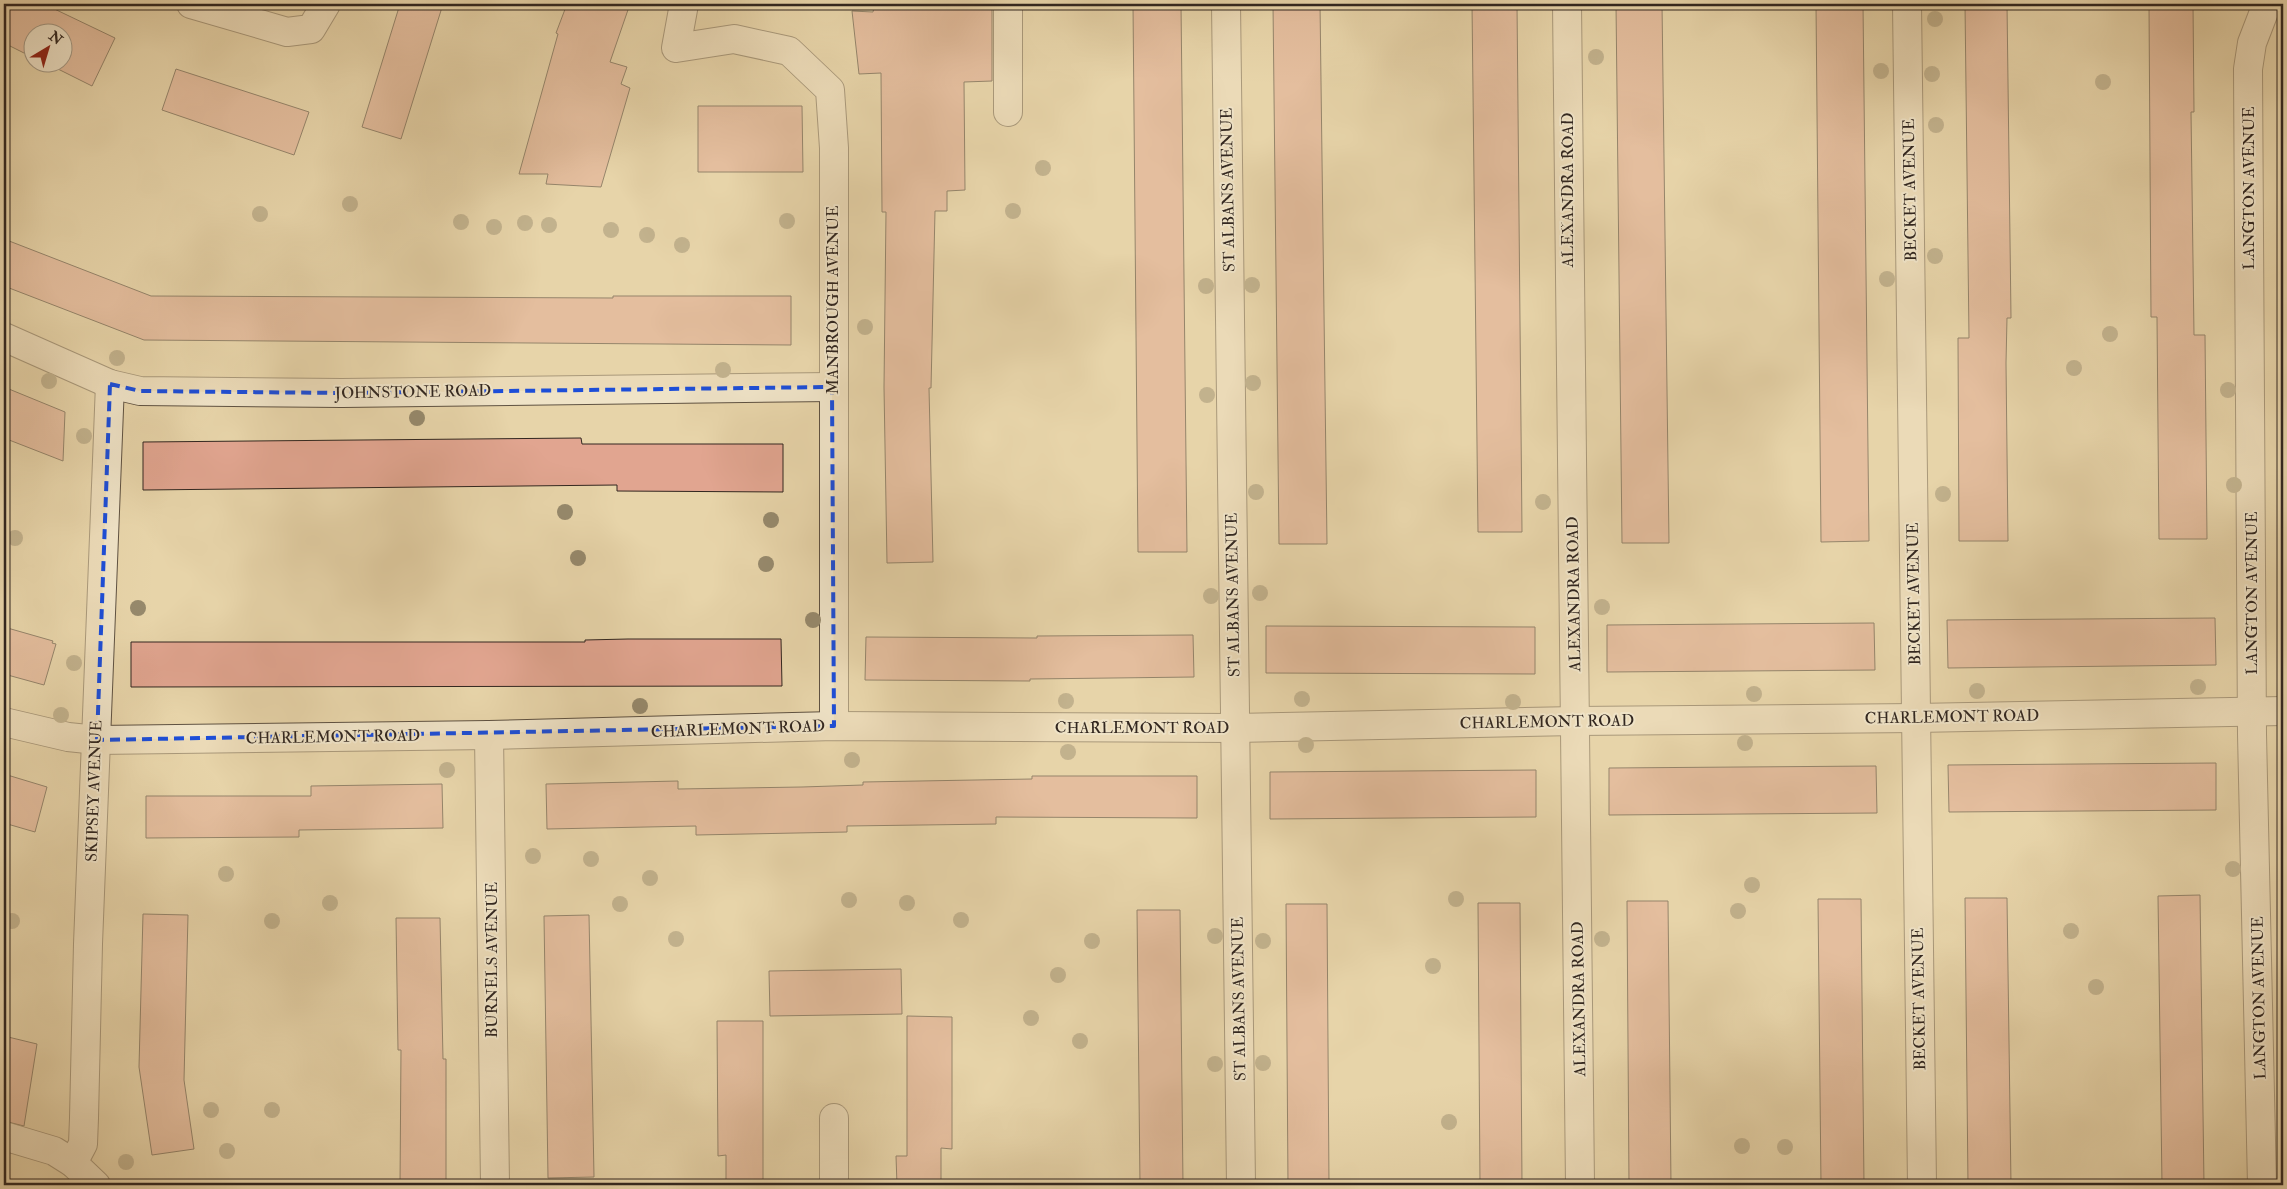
<svg xmlns="http://www.w3.org/2000/svg" width="2287" height="1189" font-family="'IM FELL Double Pica',serif">
<style>
.building{fill:#e1a590;stroke:#322720}
.lines{fill:none;stroke-linecap:round;stroke-linejoin:round}
.minor-casing{stroke:#5f5242;stroke-width:30}
.minor{stroke:#efe3c7;stroke-width:28}
.tree{fill:#96896c}
.marked{fill:none;stroke:#1d4ed8;stroke-width:4;stroke-dasharray:10 6;stroke-linejoin:round}
.labels{text-anchor:middle;dominant-baseline:central;stroke-width:4;stroke-linejoin:round;paint-order:stroke}
.street-label{font-size:16px;fill:#322720;stroke:#efe3c7}
</style>
<rect width="100%" height="100%" fill="#e7d4a9"/>
<filter id="stains"><feTurbulence type="fractalNoise" baseFrequency=".004" numOctaves="4"/><feColorMatrix values="0 0 0 0 .2 0 0 0 0 .09 0 0 0 0 .02 0 0 0 .5 -.17"/></filter>
<radialGradient id="worn" r=".72"><stop offset=".6" stop-color="#630" stop-opacity="0"/><stop offset="1" stop-color="#630" stop-opacity=".3"/></radialGradient>
<g class="building">
<path d="M 4,4 L 44,4 L 115,38 L 92,86 L 44,62 L 62,62 L 62,32 L 32,32 L 32,57 L 4,43 Z"/>
<path d="M 400,4 L 443,4 L 401,139 L 362,127 Z"/>
<path d="M 567,4 L 630,4 L 610,62 L 627,67 L 621,84 L 630,88 L 601,187 L 546,184 L 548,174 L 519,174 L 558,34 L 556,33 Z"/>
<path d="M 1133,4 L 1181,4 L 1187,552 L 1138,552 Z"/>
<path d="M 1273,4 L 1320,4 L 1327,544 L 1279,544 Z"/>
<path d="M 1472,4 L 1517,4 L 1522,532 L 1478,532 Z"/>
<path d="M 1616,4 L 1662,4 L 1669,543 L 1622,543 Z"/>
<path d="M 1816,4 L 1863,4 L 1869,541 L 1821,542 Z"/>
<path d="M 1965,4 L 2007,4 L 2011,318 L 2007,318 L 2006,363 L 2008,541 L 1959,541 L 1958,338 L 1969,338 Z"/>
<path d="M 2149,4 L 2193,4 L 2194,112 L 2191,112 L 2194,335 L 2205,335 L 2207,539 L 2159,539 L 2157,317 L 2151,317 Z"/>
<path d="M 874,7 L 992,7 L 992,81 L 964,82 L 965,190 L 947,191 L 947,211 L 935,211 L 931,388 L 929,388 L 933,562 L 887,563 L 884,387 L 886,212 L 882,212 L 881,73 L 859,74 L 852,11 L 873,12 Z"/>
<path d="M 176,69 L 309,112 L 294,155 L 162,110 Z"/>
<path d="M 698,106 L 802,106 L 803,172 L 698,172 Z"/>
<path d="M 4,239 L 151,296 L 613,298 L 613,296 L 791,296 L 791,345 L 144,340 L 4,286 Z"/>
<path d="M 4,387 L 65,412 L 63,461 L 4,438 Z"/>
<path d="M 581,438 L 582,444 L 783,444 L 783,492 L 617,491 L 617,485 L 143,490 L 143,442 Z"/>
<path d="M 2215,618 L 2216,665 L 1948,668 L 1947,620 Z"/>
<path d="M 1874,623 L 1875,670 L 1607,672 L 1607,625 Z"/>
<path d="M 1266,626 L 1535,627 L 1535,674 L 1266,673 Z"/>
<path d="M 4,627 L 53,641 L 52,643 L 56,644 L 44,685 L 4,674 Z"/>
<path d="M 1193,635 L 1194,677 L 1030,679 L 1030,681 L 865,680 L 866,637 L 1037,638 L 1037,636 Z"/>
<path d="M 628,639 L 781,639 L 782,686 L 131,687 L 131,642 L 585,642 L 585,640 Z"/>
<path d="M 2216,763 L 2216,810 L 1949,812 L 1948,765 Z"/>
<path d="M 1876,766 L 1877,813 L 1609,815 L 1609,768 Z"/>
<path d="M 1536,770 L 1536,817 L 1270,819 L 1270,772 Z"/>
<path d="M 4,774 L 47,787 L 35,832 L 4,823 Z"/>
<path d="M 1032,776 L 1197,776 L 1197,818 L 996,817 L 996,824 L 847,826 L 847,832 L 696,835 L 696,826 L 547,829 L 546,784 L 678,781 L 678,789 L 802,787 L 863,785 L 863,782 L 1032,779 Z"/>
<path d="M 442,784 L 443,828 L 299,830 L 299,837 L 146,838 L 146,796 L 311,796 L 311,786 Z"/>
<path d="M 2200,895 L 2204,1185 L 2162,1185 L 2158,896 Z"/>
<path d="M 1965,898 L 2007,898 L 2011,1185 L 1968,1185 Z"/>
<path d="M 1818,899 L 1861,899 L 1864,1185 L 1821,1185 Z"/>
<path d="M 1627,901 L 1668,901 L 1671,1185 L 1629,1185 Z"/>
<path d="M 1478,903 L 1520,903 L 1522,1185 L 1480,1185 Z"/>
<path d="M 1286,904 L 1327,904 L 1329,1185 L 1288,1185 Z"/>
<path d="M 1137,910 L 1180,910 L 1183,1185 L 1140,1185 Z"/>
<path d="M 143,914 L 188,915 L 184,1080 L 194,1149 L 152,1155 L 139,1067 Z"/>
<path d="M 589,915 L 594,1177 L 548,1178 L 544,916 Z"/>
<path d="M 396,918 L 440,918 L 443,1059 L 446,1059 L 446,1185 L 400,1185 L 401,1050 L 398,1050 Z"/>
<path d="M 901,969 L 902,1014 L 770,1016 L 769,971 Z"/>
<path d="M 907,1016 L 952,1017 L 952,1149 L 941,1148 L 941,1185 L 897,1185 L 896,1156 L 907,1156 Z"/>
<path d="M 717,1021 L 763,1021 L 763,1185 L 726,1185 L 726,1155 L 718,1156 Z"/>
<path d="M 4,1036 L 37,1044 L 24,1126 L 4,1121 Z"/>
</g>
<g class="lines">
<defs>
<g id="minor">
<path d="M 191,4 L 287,32 L 311,29 L 326,4"/>
<path d="M 684,4 L 676,48 L 734,39 L 789,51 L 830,90 L 834,148 L 834,726"/>
<path d="M 1226,4 L 1241,1185"/>
<path d="M 1567,4 L 1580,1185"/>
<path d="M 1907,4 L 1922,1185"/>
<path d="M 1008,112 L 1008,4"/>
<path d="M 4,337 L 110,384 L 140,391 L 342,393 L 832,387"/>
<path d="M 4,722 L 68,737 L 97,740 L 489,735 L 834,726 L 1235,728 L 1576,721 L 1916,718 L 2283,711"/>
<path d="M 489,735 L 495,1185"/>
<path d="M 834,1118 L 834,1185"/>
<path d="M 4,1136 L 54,1151 L 73,1163"/>
<path d="M 96,1185 L 73,1163 L 83,1144 L 84,1118 L 88,944 L 110,384"/>
<path d="M 2262,1185 L 2252,734 L 2248,69 L 2252,43 L 2267,4"/>
</g>
</defs>
<use href="#minor" class="minor-casing"/>
<use href="#minor" class="minor"/>
</g>
<g class="tree">
<circle cx="1935" cy="19" r="8"/>
<circle cx="1596" cy="57" r="8"/>
<circle cx="1881" cy="71" r="8"/>
<circle cx="1932" cy="74" r="8"/>
<circle cx="2103" cy="82" r="8"/>
<circle cx="1936" cy="125" r="8"/>
<circle cx="1043" cy="168" r="8"/>
<circle cx="350" cy="204" r="8"/>
<circle cx="1013" cy="211" r="8"/>
<circle cx="260" cy="214" r="8"/>
<circle cx="787" cy="221" r="8"/>
<circle cx="461" cy="222" r="8"/>
<circle cx="525" cy="223" r="8"/>
<circle cx="549" cy="225" r="8"/>
<circle cx="494" cy="227" r="8"/>
<circle cx="611" cy="230" r="8"/>
<circle cx="647" cy="235" r="8"/>
<circle cx="682" cy="245" r="8"/>
<circle cx="1935" cy="256" r="8"/>
<circle cx="1887" cy="279" r="8"/>
<circle cx="1252" cy="285" r="8"/>
<circle cx="1206" cy="286" r="8"/>
<circle cx="865" cy="327" r="8"/>
<circle cx="2110" cy="334" r="8"/>
<circle cx="117" cy="358" r="8"/>
<circle cx="2074" cy="368" r="8"/>
<circle cx="723" cy="370" r="8"/>
<circle cx="49" cy="381" r="8"/>
<circle cx="1253" cy="383" r="8"/>
<circle cx="2228" cy="390" r="8"/>
<circle cx="1207" cy="395" r="8"/>
<circle cx="417" cy="418" r="8"/>
<circle cx="84" cy="436" r="8"/>
<circle cx="2234" cy="485" r="8"/>
<circle cx="1256" cy="492" r="8"/>
<circle cx="1943" cy="494" r="8"/>
<circle cx="1543" cy="502" r="8"/>
<circle cx="565" cy="512" r="8"/>
<circle cx="771" cy="520" r="8"/>
<circle cx="15" cy="538" r="8"/>
<circle cx="578" cy="558" r="8"/>
<circle cx="766" cy="564" r="8"/>
<circle cx="1260" cy="593" r="8"/>
<circle cx="1211" cy="596" r="8"/>
<circle cx="1602" cy="607" r="8"/>
<circle cx="138" cy="608" r="8"/>
<circle cx="813" cy="620" r="8"/>
<circle cx="74" cy="663" r="8"/>
<circle cx="2198" cy="687" r="8"/>
<circle cx="1977" cy="691" r="8"/>
<circle cx="1754" cy="694" r="8"/>
<circle cx="1302" cy="699" r="8"/>
<circle cx="1066" cy="701" r="8"/>
<circle cx="1513" cy="702" r="8"/>
<circle cx="640" cy="706" r="8"/>
<circle cx="61" cy="715" r="8"/>
<circle cx="1745" cy="743" r="8"/>
<circle cx="1306" cy="745" r="8"/>
<circle cx="1068" cy="752" r="8"/>
<circle cx="852" cy="760" r="8"/>
<circle cx="447" cy="770" r="8"/>
<circle cx="533" cy="856" r="8"/>
<circle cx="591" cy="859" r="8"/>
<circle cx="2233" cy="869" r="8"/>
<circle cx="226" cy="874" r="8"/>
<circle cx="650" cy="878" r="8"/>
<circle cx="1752" cy="885" r="8"/>
<circle cx="1456" cy="899" r="8"/>
<circle cx="849" cy="900" r="8"/>
<circle cx="330" cy="903" r="8"/>
<circle cx="907" cy="903" r="8"/>
<circle cx="620" cy="904" r="8"/>
<circle cx="1738" cy="911" r="8"/>
<circle cx="961" cy="920" r="8"/>
<circle cx="12" cy="921" r="8"/>
<circle cx="272" cy="921" r="8"/>
<circle cx="2071" cy="931" r="8"/>
<circle cx="1215" cy="936" r="8"/>
<circle cx="676" cy="939" r="8"/>
<circle cx="1602" cy="939" r="8"/>
<circle cx="1092" cy="941" r="8"/>
<circle cx="1263" cy="941" r="8"/>
<circle cx="1433" cy="966" r="8"/>
<circle cx="1058" cy="975" r="8"/>
<circle cx="2096" cy="987" r="8"/>
<circle cx="1031" cy="1018" r="8"/>
<circle cx="1080" cy="1041" r="8"/>
<circle cx="1263" cy="1063" r="8"/>
<circle cx="1215" cy="1064" r="8"/>
<circle cx="211" cy="1110" r="8"/>
<circle cx="272" cy="1110" r="8"/>
<circle cx="1449" cy="1122" r="8"/>
<circle cx="1742" cy="1146" r="8"/>
<circle cx="1785" cy="1147" r="8"/>
<circle cx="227" cy="1151" r="8"/>
<circle cx="126" cy="1162" r="8"/>
</g>
<path d="M0 0H2287V1189H0ZM 110,384 L 140,391 L 342,393 L 832,387 L 834,726 L 97,740 Z" fill="#e7d4a9" fill-opacity=".55" fill-rule="evenodd"/>
<path class="marked" d="M 110,384 L 140,391 L 342,393 L 832,387 L 834,726 L 97,740 Z"/>
<g class="labels">
<g class="street-label">
<text transform="translate(2249 188) rotate(-90)">LANGTON AVENUE</text>
<text transform="translate(1228 190) rotate(-91)">ST ALBANS AVENUE</text>
<text transform="translate(1568 190) rotate(-90)">ALEXANDRA ROAD</text>
<text transform="translate(1910 190) rotate(-91)">BECKET AVENUE</text>
<text transform="translate(833 300) rotate(-90)">MANBROUGH AVENUE</text>
<text transform="translate(413 392) rotate(-1)">JOHNSTONE ROAD</text>
<text transform="translate(2252 593) rotate(-90)">LANGTON AVENUE</text>
<text transform="translate(1574 594) rotate(-91)">ALEXANDRA ROAD</text>
<text transform="translate(1914 594) rotate(-91)">BECKET AVENUE</text>
<text transform="translate(1233 595) rotate(-91)">ST ALBANS AVENUE</text>
<text transform="translate(1952 717) rotate(-1)">CHARLEMONT ROAD</text>
<text transform="translate(1547 722) rotate(-1)">CHARLEMONT ROAD</text>
<text x="1142" y="728">CHARLEMONT ROAD</text>
<text transform="translate(738 729) rotate(-2)">CHARLEMONT ROAD</text>
<text transform="translate(333 737) rotate(-1)">CHARLEMONT ROAD</text>
<text transform="translate(94 791) rotate(-88)">SKIPSEY AVENUE</text>
<text transform="translate(492 960) rotate(-90)">BURNELS AVENUE</text>
<text transform="translate(2259 998) rotate(-91)">LANGTON AVENUE</text>
<text transform="translate(1239 999) rotate(-91)">ST ALBANS AVENUE</text>
<text transform="translate(1579 999) rotate(-91)">ALEXANDRA ROAD</text>
<text transform="translate(1919 999) rotate(-91)">BECKET AVENUE</text>
</g>
</g>
<rect width="2287" height="1189" fill="none" stroke="#e7d4a9" stroke-width="20"/>
<rect x="5" y="5" width="2277" height="1179" fill="none" stroke="#322720" stroke-width="2.5"/>
<rect x="10" y="10" width="2267" height="1169" fill="none" stroke="#322720"/>
<g transform="translate(48 48) rotate(38)"><circle r="24" fill="#efe3c7" stroke="#a39884"/>
<path d="M0-4L9 19L0 12L-9 19Z" fill="#8f2418"/>
<text y="-8" font-size="14" font-weight="bold" text-anchor="middle" fill="#322720">N</text>
</g>
<rect width="100%" height="100%" filter="url(#stains)"/>
<rect width="100%" height="100%" fill="url(#worn)"/>
</svg>
